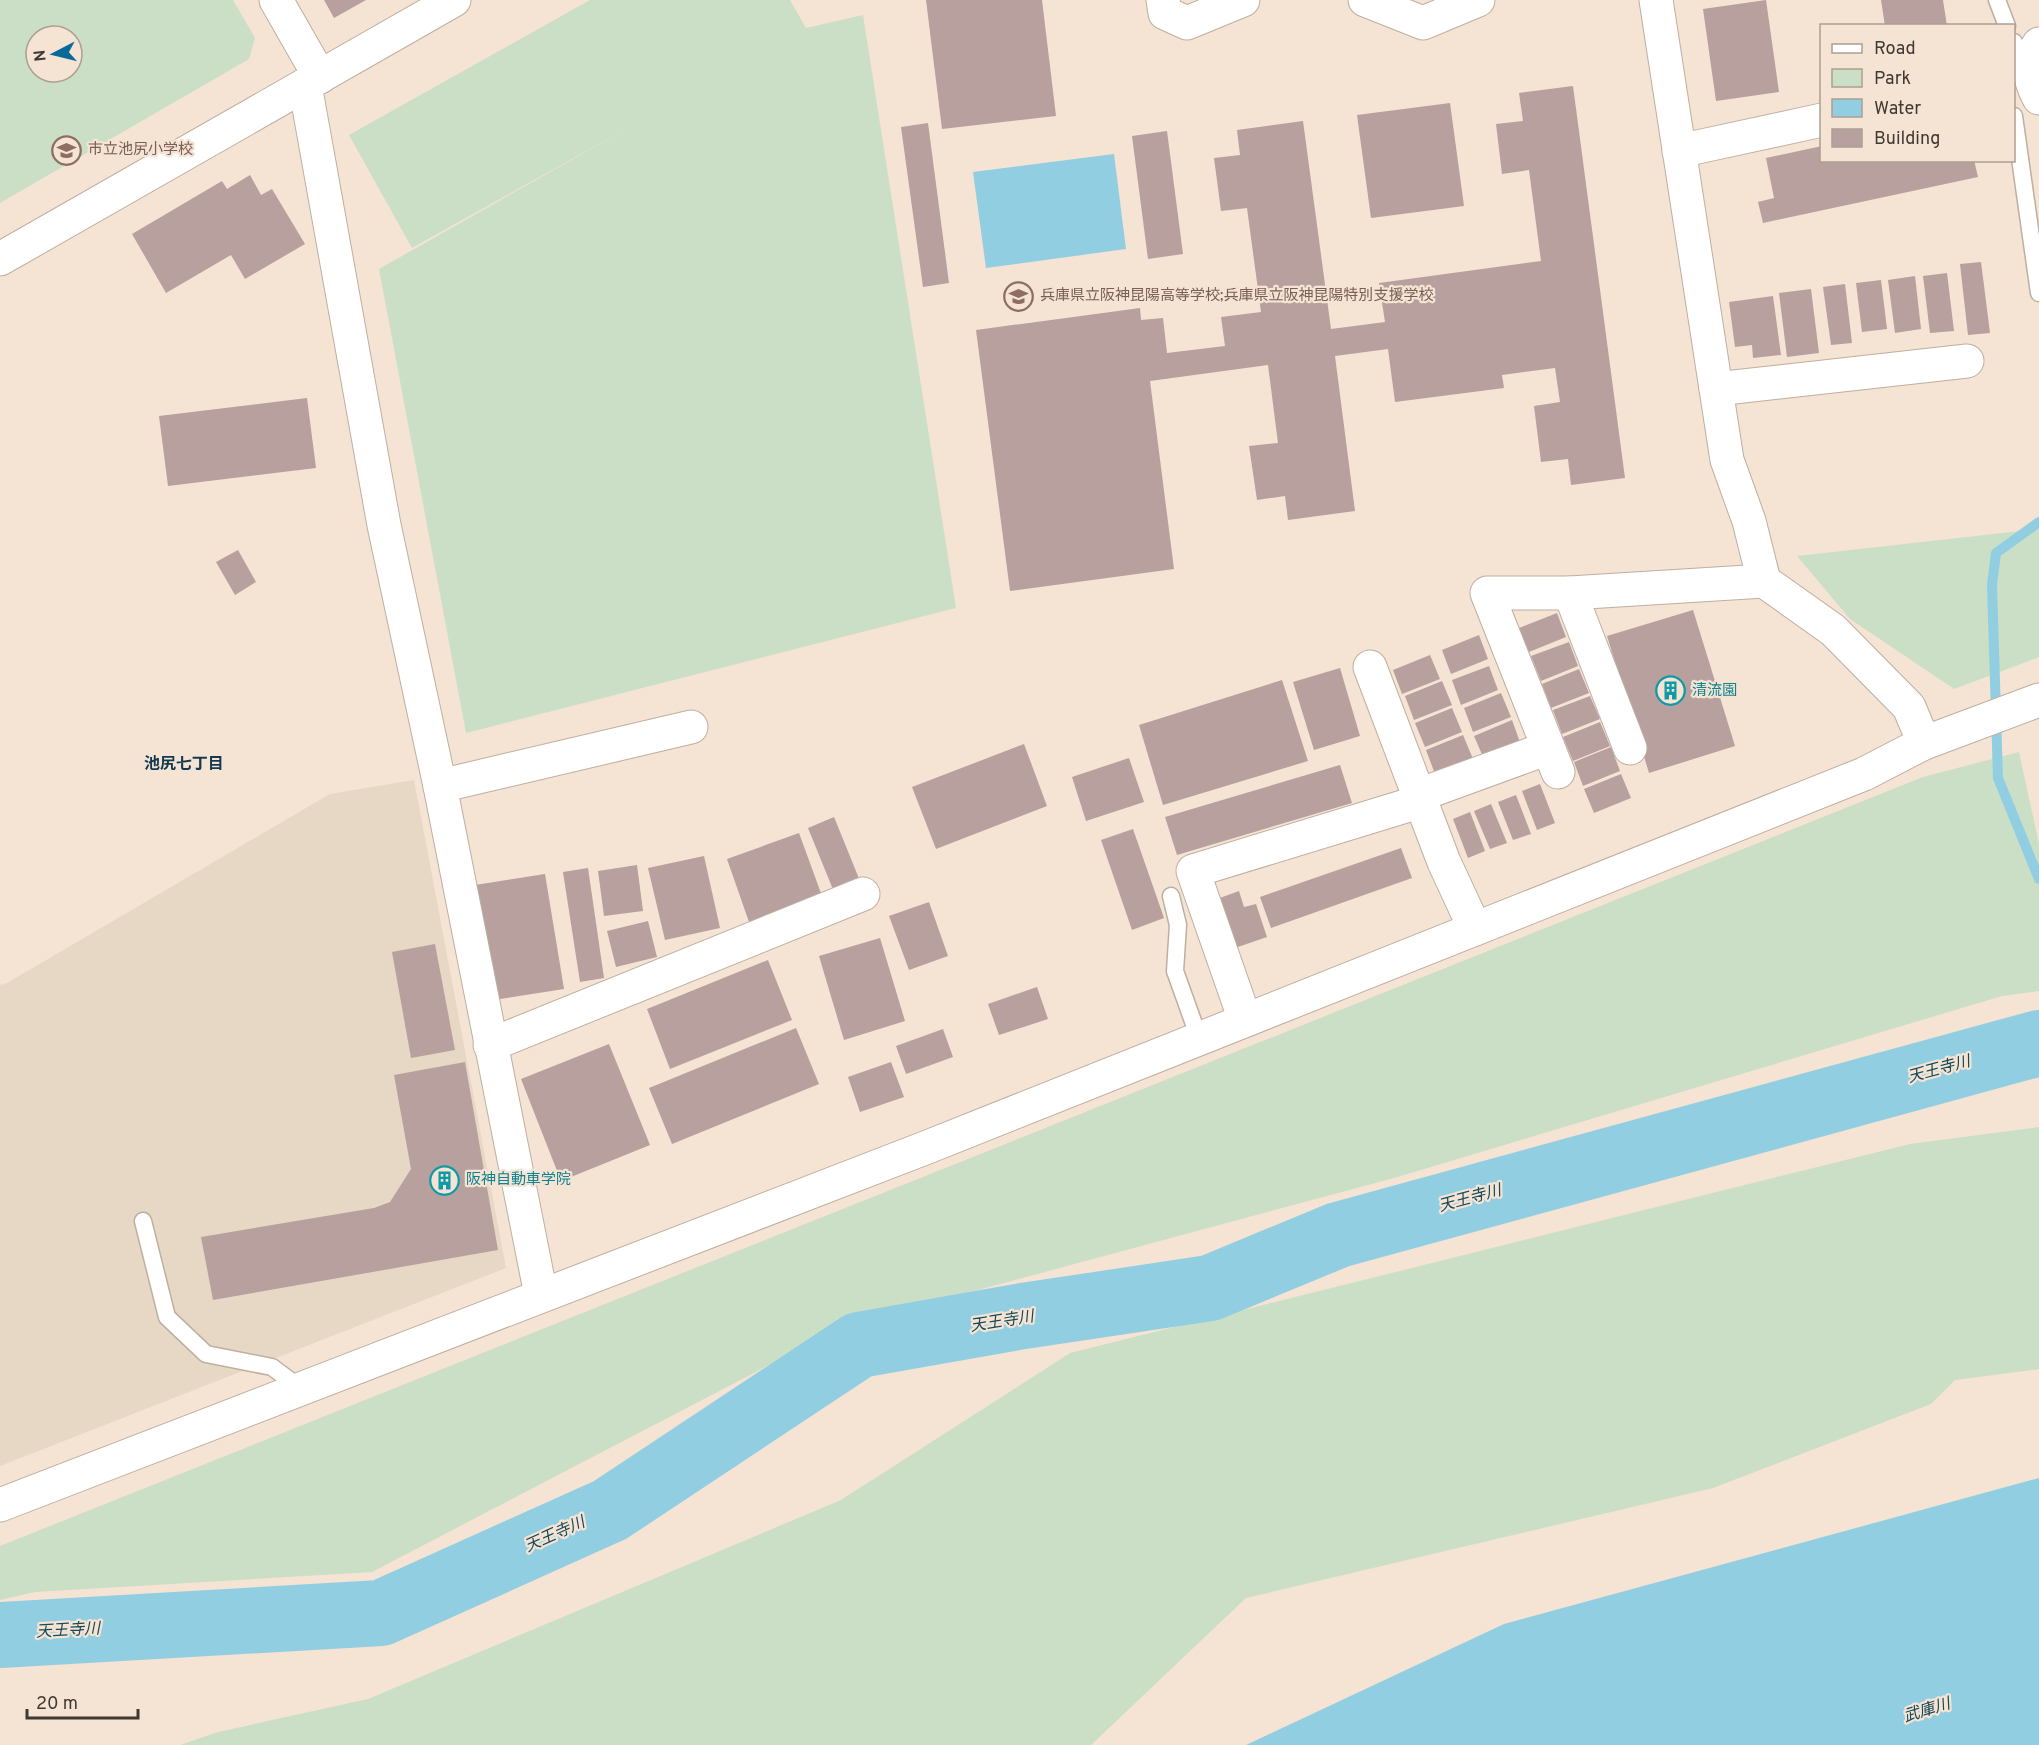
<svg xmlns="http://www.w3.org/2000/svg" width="2039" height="1745" font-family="Overpass,'Noto Sans JP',sans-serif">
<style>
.commercial{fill:#e6d8c4}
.green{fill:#cbdfc6;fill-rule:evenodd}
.water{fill:#92cee1}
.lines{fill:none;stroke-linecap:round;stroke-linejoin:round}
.stream{stroke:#92cee1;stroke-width:10}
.river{stroke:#92cee1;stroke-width:66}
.building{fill:#b8a09e}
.lane-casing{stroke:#bfafa0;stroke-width:19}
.street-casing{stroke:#bfafa0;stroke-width:35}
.lane{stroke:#fff;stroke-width:16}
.street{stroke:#fff;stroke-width:33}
.labels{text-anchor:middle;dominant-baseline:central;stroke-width:4.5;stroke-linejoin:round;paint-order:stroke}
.education-label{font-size:15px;fill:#785e54;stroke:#f5e3d4;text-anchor:start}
.culture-label{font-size:15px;fill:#0d838f;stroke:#f5e3d4;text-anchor:start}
.neighbourhood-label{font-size:16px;font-weight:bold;fill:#123950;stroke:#f5e3d4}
.water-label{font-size:16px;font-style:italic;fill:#154957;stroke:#f5e3d4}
</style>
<rect width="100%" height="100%" fill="#f5e3d4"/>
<path class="commercial" d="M 414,780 L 506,1268 L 0,1466 L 0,985 L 7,983 L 330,794 Z"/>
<g class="green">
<path d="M 0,0 L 233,0 L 255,38 L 249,59 L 0,203 ZM 36,36 L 72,36 L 72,72 L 36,72 Z"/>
<path d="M 590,0 L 790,0 L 806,28 L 863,15 L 956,608 L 466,733 L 379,269 L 633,125 L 412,248 L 349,135 Z"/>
<path d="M 2039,529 L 2039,657 L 1954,689 L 1850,619 L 1797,556 Z"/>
<path d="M 2019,752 L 2039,844 L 2039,991 L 2002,996 L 1394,1178 L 844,1326 L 372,1572 L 35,1592 L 0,1600 L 0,1546 L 1923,777 Z"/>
<path d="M 2039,1127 L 2039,1369 L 1955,1380 L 1931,1404 L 1713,1488 L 1246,1598 L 1091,1745 L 180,1745 L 218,1732 L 368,1699 L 841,1500 L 1070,1353 L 1910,1144 Z"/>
</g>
<g class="water">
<path d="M 1114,154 L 1126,249 L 986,268 L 973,172 Z"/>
<path d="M 2039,1478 L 2039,1745 L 1246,1745 L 1504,1624 Z"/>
</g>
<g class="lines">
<path class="stream" d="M 2039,522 L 1996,553 L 1992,585 L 1998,778 L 2039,879"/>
<path class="river" d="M 0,1635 L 381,1613 L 610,1510 L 859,1345 L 1023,1316 L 1210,1288 L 1338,1235 L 2039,1043"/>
</g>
<g class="building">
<path d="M 324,0 L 366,0 L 334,18 Z"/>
<path d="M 926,0 L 1042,0 L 1056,116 L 942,129 Z"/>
<path d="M 1766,0 L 1779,92 L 1716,101 L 1703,9 Z"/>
<path d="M 1881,0 L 1943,0 L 1947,26 L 1885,26 Z"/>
<path d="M 1573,86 L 1625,478 L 1571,485 L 1568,459 L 1541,462 L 1534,406 L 1560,402 L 1555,368 L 1502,375 L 1504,388 L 1395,402 L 1388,349 L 1335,356 L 1355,511 L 1288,520 L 1285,496 L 1257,500 L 1249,446 L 1278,443 L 1268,365 L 1150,381 L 1174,569 L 1010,591 L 976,330 L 1140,308 L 1141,320 L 1163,318 L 1167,353 L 1225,346 L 1221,317 L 1261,312 L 1247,208 L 1221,211 L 1214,158 L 1240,155 L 1237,130 L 1303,121 L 1331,329 L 1385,322 L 1379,283 L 1541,261 L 1529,170 L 1502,174 L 1496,124 L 1523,121 L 1519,93 Z"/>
<path d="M 1450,103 L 1464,206 L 1371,218 L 1357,115 Z"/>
<path d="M 928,123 L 949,283 L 923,287 L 901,127 Z"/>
<path d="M 1167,131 L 1183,254 L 1148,259 L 1132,136 Z"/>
<path d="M 1822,146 L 1822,160 L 1974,160 L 1978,177 L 1763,223 L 1758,202 L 1774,198 L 1766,158 Z"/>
<path d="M 250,175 L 261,195 L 272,189 L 305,244 L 245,279 L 231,255 L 166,293 L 132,234 L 222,181 L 227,189 Z"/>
<path d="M 1981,262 L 1990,333 L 1968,335 L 1960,264 Z"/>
<path d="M 1947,273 L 1954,331 L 1930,333 L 1923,276 Z"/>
<path d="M 1915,276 L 1921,329 L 1895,333 L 1888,280 Z"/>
<path d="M 1881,280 L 1887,329 L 1862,332 L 1856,283 Z"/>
<path d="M 1845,284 L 1852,343 L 1831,345 L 1823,287 Z"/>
<path d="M 1811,289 L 1819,353 L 1787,357 L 1779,293 Z"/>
<path d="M 1773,296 L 1781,355 L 1753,358 L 1752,345 L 1735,347 L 1729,302 Z"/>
<path d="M 307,398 L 316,468 L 168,486 L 159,416 Z"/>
<path d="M 238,550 L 256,582 L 235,595 L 216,562 Z"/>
<path d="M 1693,610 L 1735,746 L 1649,773 L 1607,636 Z"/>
<path d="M 1557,613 L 1566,637 L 1529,652 L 1519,628 Z"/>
<path d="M 1479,635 L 1488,659 L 1451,674 L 1442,650 Z"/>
<path d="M 1569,642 L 1578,666 L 1541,681 L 1531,656 Z"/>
<path d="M 1430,655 L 1440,679 L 1402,694 L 1393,670 Z"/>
<path d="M 1489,666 L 1498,690 L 1461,705 L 1452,680 Z"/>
<path d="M 1340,668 L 1360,736 L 1314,750 L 1293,682 Z"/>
<path d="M 1579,669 L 1589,693 L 1551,708 L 1542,684 Z"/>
<path d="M 1282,680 L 1308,761 L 1163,805 L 1139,725 Z"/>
<path d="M 1442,681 L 1452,705 L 1414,720 L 1405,696 Z"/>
<path d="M 1501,693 L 1511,717 L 1473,732 L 1464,708 Z"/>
<path d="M 1590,696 L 1600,719 L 1562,734 L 1553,710 Z"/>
<path d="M 1452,708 L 1462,732 L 1425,747 L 1415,723 Z"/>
<path d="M 1512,720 L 1521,745 L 1484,759 L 1474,736 Z"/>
<path d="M 1600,722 L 1610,746 L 1573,761 L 1563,737 Z"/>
<path d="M 1463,735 L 1473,759 L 1435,774 L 1426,750 Z"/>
<path d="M 1024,744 L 1047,806 L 936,849 L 912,787 Z"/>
<path d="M 1611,747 L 1620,771 L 1583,786 L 1574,762 Z"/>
<path d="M 1129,758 L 1144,802 L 1086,821 L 1072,777 Z"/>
<path d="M 1340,765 L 1352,803 L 1177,855 L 1165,817 Z"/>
<path d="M 1621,774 L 1631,798 L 1594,813 L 1584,789 Z"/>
<path d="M 1540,784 L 1555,823 L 1537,830 L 1522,791 Z"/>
<path d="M 1516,795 L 1531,834 L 1513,840 L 1498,802 Z"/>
<path d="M 1491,804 L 1507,843 L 1490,849 L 1474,811 Z"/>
<path d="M 1470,812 L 1485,851 L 1468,858 L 1453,819 Z"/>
<path d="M 834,817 L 860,881 L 834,892 L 808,828 Z"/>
<path d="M 1133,829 L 1164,918 L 1132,930 L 1101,840 Z"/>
<path d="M 799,833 L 822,896 L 749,922 L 727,859 Z"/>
<path d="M 1401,848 L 1412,878 L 1271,928 L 1260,897 Z"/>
<path d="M 704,856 L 720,928 L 665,940 L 648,868 Z"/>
<path d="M 637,865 L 643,911 L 604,916 L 598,871 Z"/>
<path d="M 588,868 L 604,978 L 580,982 L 563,872 Z"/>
<path d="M 545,874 L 564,989 L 494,1000 L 475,885 Z"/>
<path d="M 1239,891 L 1244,907 L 1256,904 L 1267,937 L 1235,948 L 1217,899 Z"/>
<path d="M 929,902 L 948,956 L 909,970 L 889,916 Z"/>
<path d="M 648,921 L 657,957 L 616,967 L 607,931 Z"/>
<path d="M 880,938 L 905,1021 L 844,1040 L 819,956 Z"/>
<path d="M 435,944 L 455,1050 L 411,1058 L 392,952 Z"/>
<path d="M 768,960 L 792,1020 L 670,1069 L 647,1009 Z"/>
<path d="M 1037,987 L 1048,1019 L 999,1035 L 988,1004 Z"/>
<path d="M 796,1028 L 819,1084 L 672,1144 L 649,1088 Z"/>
<path d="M 943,1029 L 953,1057 L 906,1074 L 896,1046 Z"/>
<path d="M 609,1044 L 650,1145 L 561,1181 L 521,1079 Z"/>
<path d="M 465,1062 L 498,1250 L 213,1300 L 201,1237 L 374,1208 L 390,1202 L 411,1169 L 394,1075 Z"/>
<path d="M 891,1062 L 904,1097 L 860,1112 L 848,1077 Z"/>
</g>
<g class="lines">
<defs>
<g id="lane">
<path d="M 1997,0 L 2007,26"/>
<path d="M 2014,42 L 2016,47 L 2014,64"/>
<path d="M 2014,116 L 2039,293"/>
<path d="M 1171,896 L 1178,925 L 1175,971 L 1199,1038"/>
<path d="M 143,1221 L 167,1317 L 206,1354 L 272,1367 L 300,1388"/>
</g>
<g id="street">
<path d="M 276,0 L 320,77"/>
<path d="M 1163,0 L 1165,13 L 1187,23 L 1243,0"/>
<path d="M 1365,0 L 1423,23 L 1478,0"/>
<path d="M 1656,0 L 1727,460 L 1749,521 L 1764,581"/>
<path d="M 2039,44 C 2026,62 2029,80 2039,98"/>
<path d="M 305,85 L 384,525 L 440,786 L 541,1295"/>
<path d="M 1679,151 L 1822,120"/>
<path d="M 0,259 L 454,0"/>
<path d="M 1716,389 L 1967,361"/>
<path d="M 1570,593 L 1630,748"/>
<path d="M 1370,667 L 1444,862 L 1475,929"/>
<path d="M 1558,772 L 1487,593 L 1570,593 L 1764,581 L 1833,630 L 1909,707 L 1924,743"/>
<path d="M 440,786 L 691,727"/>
<path d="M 1419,795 L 1548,748"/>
<path d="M 1245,1020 L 1193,871 L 1422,801"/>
<path d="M 490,1045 L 863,894"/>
<path d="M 0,1505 L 925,1148 L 1864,774 L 1924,743 L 2039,700"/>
</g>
</defs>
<use href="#lane" class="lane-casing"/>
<use href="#street" class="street-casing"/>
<use href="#lane" class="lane"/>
<use href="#street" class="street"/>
</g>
<defs>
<symbol id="school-ring" viewBox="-11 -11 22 22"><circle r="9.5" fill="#f5e3d4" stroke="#8d6e63" stroke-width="1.5"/><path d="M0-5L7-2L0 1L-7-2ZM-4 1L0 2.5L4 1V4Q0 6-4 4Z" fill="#8d6e63"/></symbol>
<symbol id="building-ring" viewBox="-11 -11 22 22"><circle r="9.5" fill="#f5e3d4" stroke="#0f9aa8" stroke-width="1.5"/><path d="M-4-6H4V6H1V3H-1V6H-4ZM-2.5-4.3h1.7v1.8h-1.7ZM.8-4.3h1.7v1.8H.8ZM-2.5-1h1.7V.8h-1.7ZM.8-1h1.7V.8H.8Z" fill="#0f9aa8"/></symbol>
</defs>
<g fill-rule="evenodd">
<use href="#school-ring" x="50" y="134" width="33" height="33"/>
<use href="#school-ring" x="1002" y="280" width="33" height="33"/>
<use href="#building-ring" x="1654" y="674" width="33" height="33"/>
<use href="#building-ring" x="428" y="1164" width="33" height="33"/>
</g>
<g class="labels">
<g class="education-label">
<text x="88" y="150">市立池尻小学校</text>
<text x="1040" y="296">兵庫県立阪神昆陽高等学校;兵庫県立阪神昆陽特別支援学校</text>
</g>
<g class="culture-label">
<text x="1692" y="691">清流園</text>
<text x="466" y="1180">阪神自動車学院</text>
</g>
<g class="neighbourhood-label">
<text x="184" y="765">池尻七丁目</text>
</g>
<g class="water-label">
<text transform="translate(1939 1070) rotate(-15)">天王寺川</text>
<text transform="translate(1470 1199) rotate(-15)">天王寺川</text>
<text transform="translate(1002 1322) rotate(-9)">天王寺川</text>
<text transform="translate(555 1535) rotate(-24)">天王寺川</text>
<text transform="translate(68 1631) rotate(-3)">天王寺川</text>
<text transform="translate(1927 1711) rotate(-17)">武庫川</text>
</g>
</g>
<rect x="1820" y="24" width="195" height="138" fill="#f5e3d4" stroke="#ac9f93" stroke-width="1.5"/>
<rect x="1832" y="44" width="30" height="9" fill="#ffffff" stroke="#ac9f93" stroke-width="1.5"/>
<text x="1874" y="54" font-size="18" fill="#3f3932">Road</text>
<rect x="1832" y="69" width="30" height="18" fill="#cbdfc6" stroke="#ac9f93" stroke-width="1.5"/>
<text x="1874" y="84" font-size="18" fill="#3f3932">Park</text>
<rect x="1832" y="99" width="30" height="18" fill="#92cee1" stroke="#ac9f93" stroke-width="1.5"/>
<text x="1874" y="114" font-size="18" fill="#3f3932">Water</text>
<rect x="1832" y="129" width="30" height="18" fill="#b8a09e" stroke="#ac9f93" stroke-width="1.5"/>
<text x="1874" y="144" font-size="18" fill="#3f3932">Building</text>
<g transform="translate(54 54) rotate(263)"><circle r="28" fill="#f5e3d4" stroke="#ac9f93" stroke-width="1.5"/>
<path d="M0-4.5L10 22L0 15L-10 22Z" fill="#096998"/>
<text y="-9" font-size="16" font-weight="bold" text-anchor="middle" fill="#3f3932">N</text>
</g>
<path d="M27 1709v9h111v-9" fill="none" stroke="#3f3932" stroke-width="3"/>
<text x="36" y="1709" font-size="18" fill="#3f3932" stroke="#f5e3d4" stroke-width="4.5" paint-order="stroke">20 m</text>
</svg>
